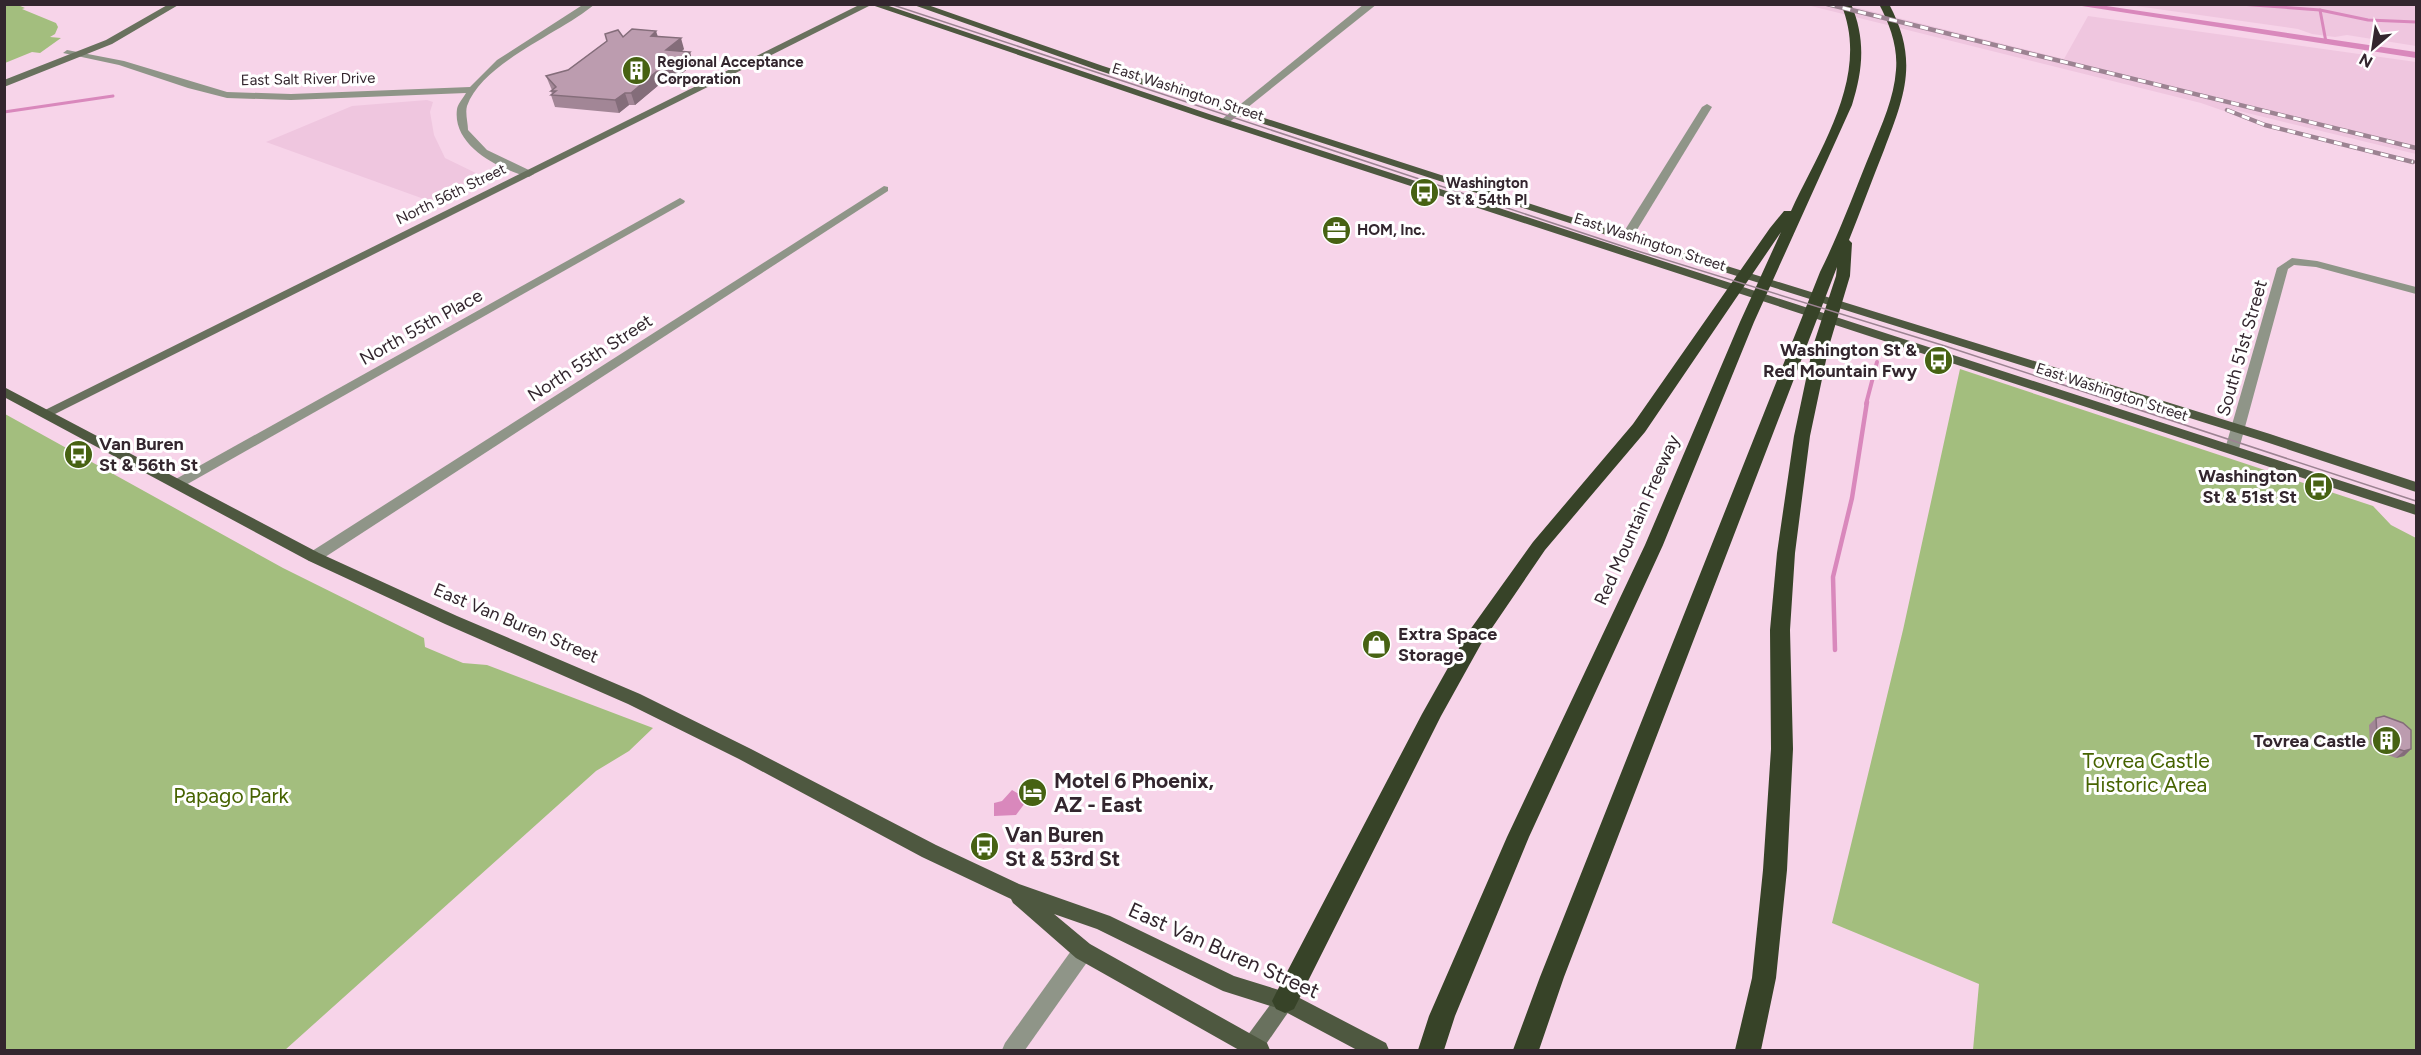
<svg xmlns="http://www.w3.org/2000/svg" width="2421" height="1055" font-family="Figtree,sans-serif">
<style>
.built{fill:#efc6df}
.green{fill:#a3be7e}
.water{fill:#d988bc}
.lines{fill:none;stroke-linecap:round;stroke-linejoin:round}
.stream-far2{stroke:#d988bc;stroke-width:3}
.stream-far1{stroke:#d988bc;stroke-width:4}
.stream{stroke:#d988bc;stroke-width:4.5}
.canal{fill:#d988bc;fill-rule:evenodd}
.street{fill:#8f9588;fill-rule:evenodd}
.secondary{fill:#69715e;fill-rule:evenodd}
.primary{fill:#4e5840;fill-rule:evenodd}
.highway{fill:#374328;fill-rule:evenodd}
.tram{stroke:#9c8392;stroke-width:1.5}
.rail-casing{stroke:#9c8392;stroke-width:4.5}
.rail{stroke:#fff;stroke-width:3;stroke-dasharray:8;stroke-linecap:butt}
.wall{fill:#a28696}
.shaded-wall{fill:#846d7a}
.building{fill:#bc9caf;stroke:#846d7a;stroke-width:1.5}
.labels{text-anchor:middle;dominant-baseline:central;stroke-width:6;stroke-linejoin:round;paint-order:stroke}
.far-poi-label{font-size:15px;font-weight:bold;fill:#33262e;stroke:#fff;text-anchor:start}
.far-street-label{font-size:15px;fill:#33262e;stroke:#fff}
.street-label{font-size:18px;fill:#33262e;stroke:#fff}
.poi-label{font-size:18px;font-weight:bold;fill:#33262e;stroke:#fff;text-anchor:end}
.near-park-label{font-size:21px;fill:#466301;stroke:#fff}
.near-poi-label{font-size:21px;font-weight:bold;fill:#33262e;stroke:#fff;text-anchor:start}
.near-street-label{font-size:21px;fill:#33262e;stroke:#fff}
</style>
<rect width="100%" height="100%" fill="#f7d4e9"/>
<g class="built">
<path d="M 1807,5 L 1846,5 L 2064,59 L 2088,16 L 2416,62 L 2416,154 L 2235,110 L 2224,111 L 2201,103 Z"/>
<path d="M 2129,5 L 2416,5 L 2416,46 L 2347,35 L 2335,37 L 2312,34 L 2298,29 Z"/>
<path d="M 427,100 L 433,102 L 430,112 L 434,135 L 445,158 L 484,177 L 435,203 L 266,142 L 352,106 Z"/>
</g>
<g class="green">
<path d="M 5,4 L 18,5 L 25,8 L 22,9 L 56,23 L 58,27 L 55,34 L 50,37 L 61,38 L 40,53 L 32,52 L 5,63 Z"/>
<path d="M 1960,369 L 2373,506 L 2391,525 L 2416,538 L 2416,1050 L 1973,1050 L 1979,984 L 1832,923 L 1903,630 Z"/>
<path d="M 5,414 L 283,568 L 424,638 L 425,647 L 463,663 L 487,665 L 653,728 L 629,751 L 596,771 L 285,1050 L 5,1050 Z"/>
</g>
<path class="water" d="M 1012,790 L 1028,799 L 1016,815 L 994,816 L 994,803 L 1002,801 Z"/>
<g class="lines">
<g class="stream-far2">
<path d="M 2240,4 L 2320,10 L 2368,20 L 2416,22"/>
<path d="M 2320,10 L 2326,42"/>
<path d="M 4,112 L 113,96"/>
</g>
<path class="stream-far1" d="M 1866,404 L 1877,362"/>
<path class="stream" d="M 1835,650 L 1833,577 L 1852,498 L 1867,402"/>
<path class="canal" d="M 2069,4 L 2093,4 L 2416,52 L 2416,58 Z"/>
<g class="street">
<path d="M 584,4 L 595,4 C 561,33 483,62 467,106 C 465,113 468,123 468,130 L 487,150 L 533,172 L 534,174 L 529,177 C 499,169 452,146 457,109 C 458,104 463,98 466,93 L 291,100 L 227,98 L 188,88 L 119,65 L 63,53 L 67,50 L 124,61 L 227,92 L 291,94 L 470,87 L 497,60 Z"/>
<path d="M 1364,4 L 1377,4 L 1227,124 L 1221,124 L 1221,120 Z"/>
<path d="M 1707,104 L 1712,107 L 1632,238 L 1630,240 L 1622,240 L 1620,238 L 1702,107 Z"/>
<path d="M 884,186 L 888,187 L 888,191 L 319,561 L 309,561 L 306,557 L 309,553 Z"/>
<path d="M 680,198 L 685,201 L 684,203 L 184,486 L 174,486 L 172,483 L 174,480 Z"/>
<path d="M 2292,258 L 2317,261 L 2416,287 L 2416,294 L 2316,267 L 2294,265 L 2288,269 L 2239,449 L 2232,453 L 2227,452 L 2225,449 L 2277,268 Z"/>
<path d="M 1083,942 L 1090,944 L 1093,951 L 1090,958 L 1025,1050 L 1002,1050 L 1005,1043 L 1076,944 Z"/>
</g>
<g class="secondary">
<path d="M 169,4 L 180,4 L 112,44 L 4,87 L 4,80 L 106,40 Z"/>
<path d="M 861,4 L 873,4 L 51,416 L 41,416 L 39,413 Z"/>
<path d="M 1285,991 L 1292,994 L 1296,1001 L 1262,1050 L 1239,1050 L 1242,1043 L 1278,994 Z"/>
</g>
<g class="primary">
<path d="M 869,4 L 883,4 L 1212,115 L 2416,505 L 2416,515 L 1206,119 Z"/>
<path d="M 911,4 L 925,4 L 1103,66 L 1630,236 L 2270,434 L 2416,482 L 2416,492 L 2260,440 L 1622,240 L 1097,70 Z"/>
<path d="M 4,387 L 319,553 L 457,616 L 640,694 L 751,749 L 936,845 L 1019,884 L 1110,916 L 1234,976 L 1292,994 L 1386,1043 L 1389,1050 L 1357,1050 L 1280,1009 L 1223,991 L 1097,929 L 1054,914 L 1090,944 L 1267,1043 L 1270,1050 L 1239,1050 L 1076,958 L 1013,903 L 1011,899 L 922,857 L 739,759 L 628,704 L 445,624 L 309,561 L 4,397 Z"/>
</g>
<g class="highway">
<path d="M 1841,4 L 1851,4 C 1866,39 1863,70 1852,105 L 1754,322 L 1663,545 L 1529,837 L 1455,1016 L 1444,1050 L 1418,1050 L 1429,1016 L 1507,837 L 1645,545 L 1740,322 L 1781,232 L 1645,432 L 1545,550 L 1481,644 L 1441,716 L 1294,1009 L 1285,1013 L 1276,1009 L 1272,1001 L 1276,993 L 1422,714 L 1467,634 L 1533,542 L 1633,424 L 1770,228 L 1784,211 L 1791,211 C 1820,148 1871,75 1841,4 Z"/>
<path d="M 1879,4 L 1889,4 C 1919,60 1905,95 1884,150 C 1872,180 1861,210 1849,240 L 1852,243 L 1850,276 L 1829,346 L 1810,436 L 1795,553 L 1790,630 L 1793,749 L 1787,870 L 1776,978 L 1761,1050 L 1735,1050 L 1752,978 L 1763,870 L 1771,749 L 1770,630 L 1777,553 L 1794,436 L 1813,346 L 1836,276 L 1837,267 L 1564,977 L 1539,1050 L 1513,1050 L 1540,977 L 1820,272 C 1840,232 1855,190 1872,149 C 1882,124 1894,98 1896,70 C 1898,47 1890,25 1879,4 Z"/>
</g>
<path class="tram" d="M 890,4 L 1631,249 L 1945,346 L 2416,501"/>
<defs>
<g id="rail">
<path d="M 1827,4 L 2416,148"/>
<path d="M 2227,110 L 2265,125 L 2413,162"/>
</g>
</defs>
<use href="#rail" class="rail-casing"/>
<use href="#rail" class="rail"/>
</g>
<g class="wall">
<path d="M 658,36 L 684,49 L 681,52 L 690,52 L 693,64 L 672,82 L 660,84 L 635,105 L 629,105 L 619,113 L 555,107 L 551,95 L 552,94 L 551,91 L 552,90 L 551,88 L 546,76 L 568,70 L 607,41 L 623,37 Z"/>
<path d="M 2376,718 L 2411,749 L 2404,756 L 2396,758 L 2377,751 L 2370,744 L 2369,725 Z"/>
</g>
<g class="shaded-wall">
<path d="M 656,31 L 660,43 L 651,36 Z"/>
<path d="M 681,38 L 684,49 L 669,62 L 666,50 Z"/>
<path d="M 690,52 L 693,64 L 672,82 L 660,84 L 635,105 L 631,93 L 656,72 Z"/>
<path d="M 625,93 L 629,105 L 619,113 L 615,100 Z"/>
<path d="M 2411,749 L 2404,756 L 2396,758 L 2404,751 Z"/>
</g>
<g class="building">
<path d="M 632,29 L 656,31 L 651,36 L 681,38 L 666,50 L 690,52 L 669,70 L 656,72 L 631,93 L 625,93 L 615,100 L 551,95 L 556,91 L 551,91 L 556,87 L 546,76 L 568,70 L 607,41 L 605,34 L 618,30 L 623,37 Z"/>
<path d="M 2384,716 L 2403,723 L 2411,730 L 2411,749 L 2404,751 L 2384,744 L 2377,736 L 2376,718 Z"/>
</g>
<defs>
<symbol id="building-disc" viewBox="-11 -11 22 22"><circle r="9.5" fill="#476213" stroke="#fff"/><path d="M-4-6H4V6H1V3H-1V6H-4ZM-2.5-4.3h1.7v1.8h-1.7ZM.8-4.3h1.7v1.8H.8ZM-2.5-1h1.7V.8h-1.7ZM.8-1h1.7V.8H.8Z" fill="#fff"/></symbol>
<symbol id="bus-disc" viewBox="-11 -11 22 22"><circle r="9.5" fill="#476213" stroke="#fff"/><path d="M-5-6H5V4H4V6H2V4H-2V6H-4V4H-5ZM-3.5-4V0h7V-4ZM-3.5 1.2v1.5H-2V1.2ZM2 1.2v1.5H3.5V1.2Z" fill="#fff"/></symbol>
<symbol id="office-disc" viewBox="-11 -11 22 22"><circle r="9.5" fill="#476213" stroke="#fff"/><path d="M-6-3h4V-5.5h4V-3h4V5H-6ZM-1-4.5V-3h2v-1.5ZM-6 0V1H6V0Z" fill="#fff"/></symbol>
<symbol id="shop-disc" viewBox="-11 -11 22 22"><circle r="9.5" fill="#476213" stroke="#fff"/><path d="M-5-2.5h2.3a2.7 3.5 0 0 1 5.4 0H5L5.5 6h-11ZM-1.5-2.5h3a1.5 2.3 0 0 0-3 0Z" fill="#fff"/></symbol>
<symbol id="hotel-disc" viewBox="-11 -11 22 22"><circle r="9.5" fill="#476213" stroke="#fff"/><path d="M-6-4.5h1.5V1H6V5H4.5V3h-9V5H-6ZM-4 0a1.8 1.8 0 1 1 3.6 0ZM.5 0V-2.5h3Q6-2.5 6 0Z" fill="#fff"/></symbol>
</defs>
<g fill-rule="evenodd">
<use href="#building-disc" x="620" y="54" width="33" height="33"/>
<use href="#bus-disc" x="1408" y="176" width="33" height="33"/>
<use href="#office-disc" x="1320" y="214" width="33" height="33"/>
<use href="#bus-disc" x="1922" y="344" width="33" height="33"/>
<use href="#bus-disc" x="62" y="438" width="33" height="33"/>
<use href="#bus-disc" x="2302" y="470" width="33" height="33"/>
<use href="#shop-disc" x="1360" y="628" width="33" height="33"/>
<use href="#building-disc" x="2370" y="724" width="33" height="33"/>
<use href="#hotel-disc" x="1016" y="776" width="33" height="33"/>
<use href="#bus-disc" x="968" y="830" width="33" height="33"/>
</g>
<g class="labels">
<g class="far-poi-label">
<text x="657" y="62">Regional Acceptance<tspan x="657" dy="17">Corporation</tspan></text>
<text x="1446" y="183">Washington<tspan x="1446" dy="17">St &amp; 54th Pl</tspan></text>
<text x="1357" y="230">HOM, Inc.</text>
</g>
<g class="far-street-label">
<text transform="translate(308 79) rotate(-1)">East Salt River Drive</text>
<text transform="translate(1188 92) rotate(18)">East Washington Street</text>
<text transform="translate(451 194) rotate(-26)">North 56th Street</text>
<text transform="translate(1650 242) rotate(18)">East Washington Street</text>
<text transform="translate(2112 392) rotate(18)">East Washington Street</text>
</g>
<g class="street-label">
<text transform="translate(421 327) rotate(-29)">North 55th Place</text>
<text transform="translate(2242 348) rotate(-74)">South 51st Street</text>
<text transform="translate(590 358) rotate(-33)">North 55th Street</text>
<text transform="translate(1637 520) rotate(-66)">Red Mountain Freeway</text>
<text transform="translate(516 623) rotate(23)">East Van Buren Street</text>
</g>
<g class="poi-label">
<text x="1917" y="350">Washington St &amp;<tspan x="1917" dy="21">Red Mountain Fwy</tspan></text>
<text x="99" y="444" text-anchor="start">Van Buren<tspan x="99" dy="21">St &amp; 56th St</tspan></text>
<text x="2297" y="476">Washington<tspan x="2297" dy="21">St &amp; 51st St</tspan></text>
<text x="1398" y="634" text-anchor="start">Extra Space<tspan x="1398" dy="21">Storage</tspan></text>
<text x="2366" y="741">Tovrea Castle</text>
</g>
<g class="near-park-label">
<text x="2146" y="760">Tovrea Castle<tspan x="2146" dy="24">Historic Area</tspan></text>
<text x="231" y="795">Papago Park</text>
</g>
<g class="near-poi-label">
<text x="1054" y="780">Motel 6 Phoenix,<tspan x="1054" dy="24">AZ - East</tspan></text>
<text x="1005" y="834">Van Buren<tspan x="1005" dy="24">St &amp; 53rd St</tspan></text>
</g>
<g class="near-street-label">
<text transform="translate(1224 950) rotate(24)">East Van Buren Street</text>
</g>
</g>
<rect width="2421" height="1055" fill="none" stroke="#33262e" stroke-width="12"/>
<g transform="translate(2373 48) rotate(209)" stroke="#ffffff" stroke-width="4.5" paint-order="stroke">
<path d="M0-4.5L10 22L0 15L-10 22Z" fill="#33262e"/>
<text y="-9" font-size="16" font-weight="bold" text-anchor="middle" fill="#33262e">N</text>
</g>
</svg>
